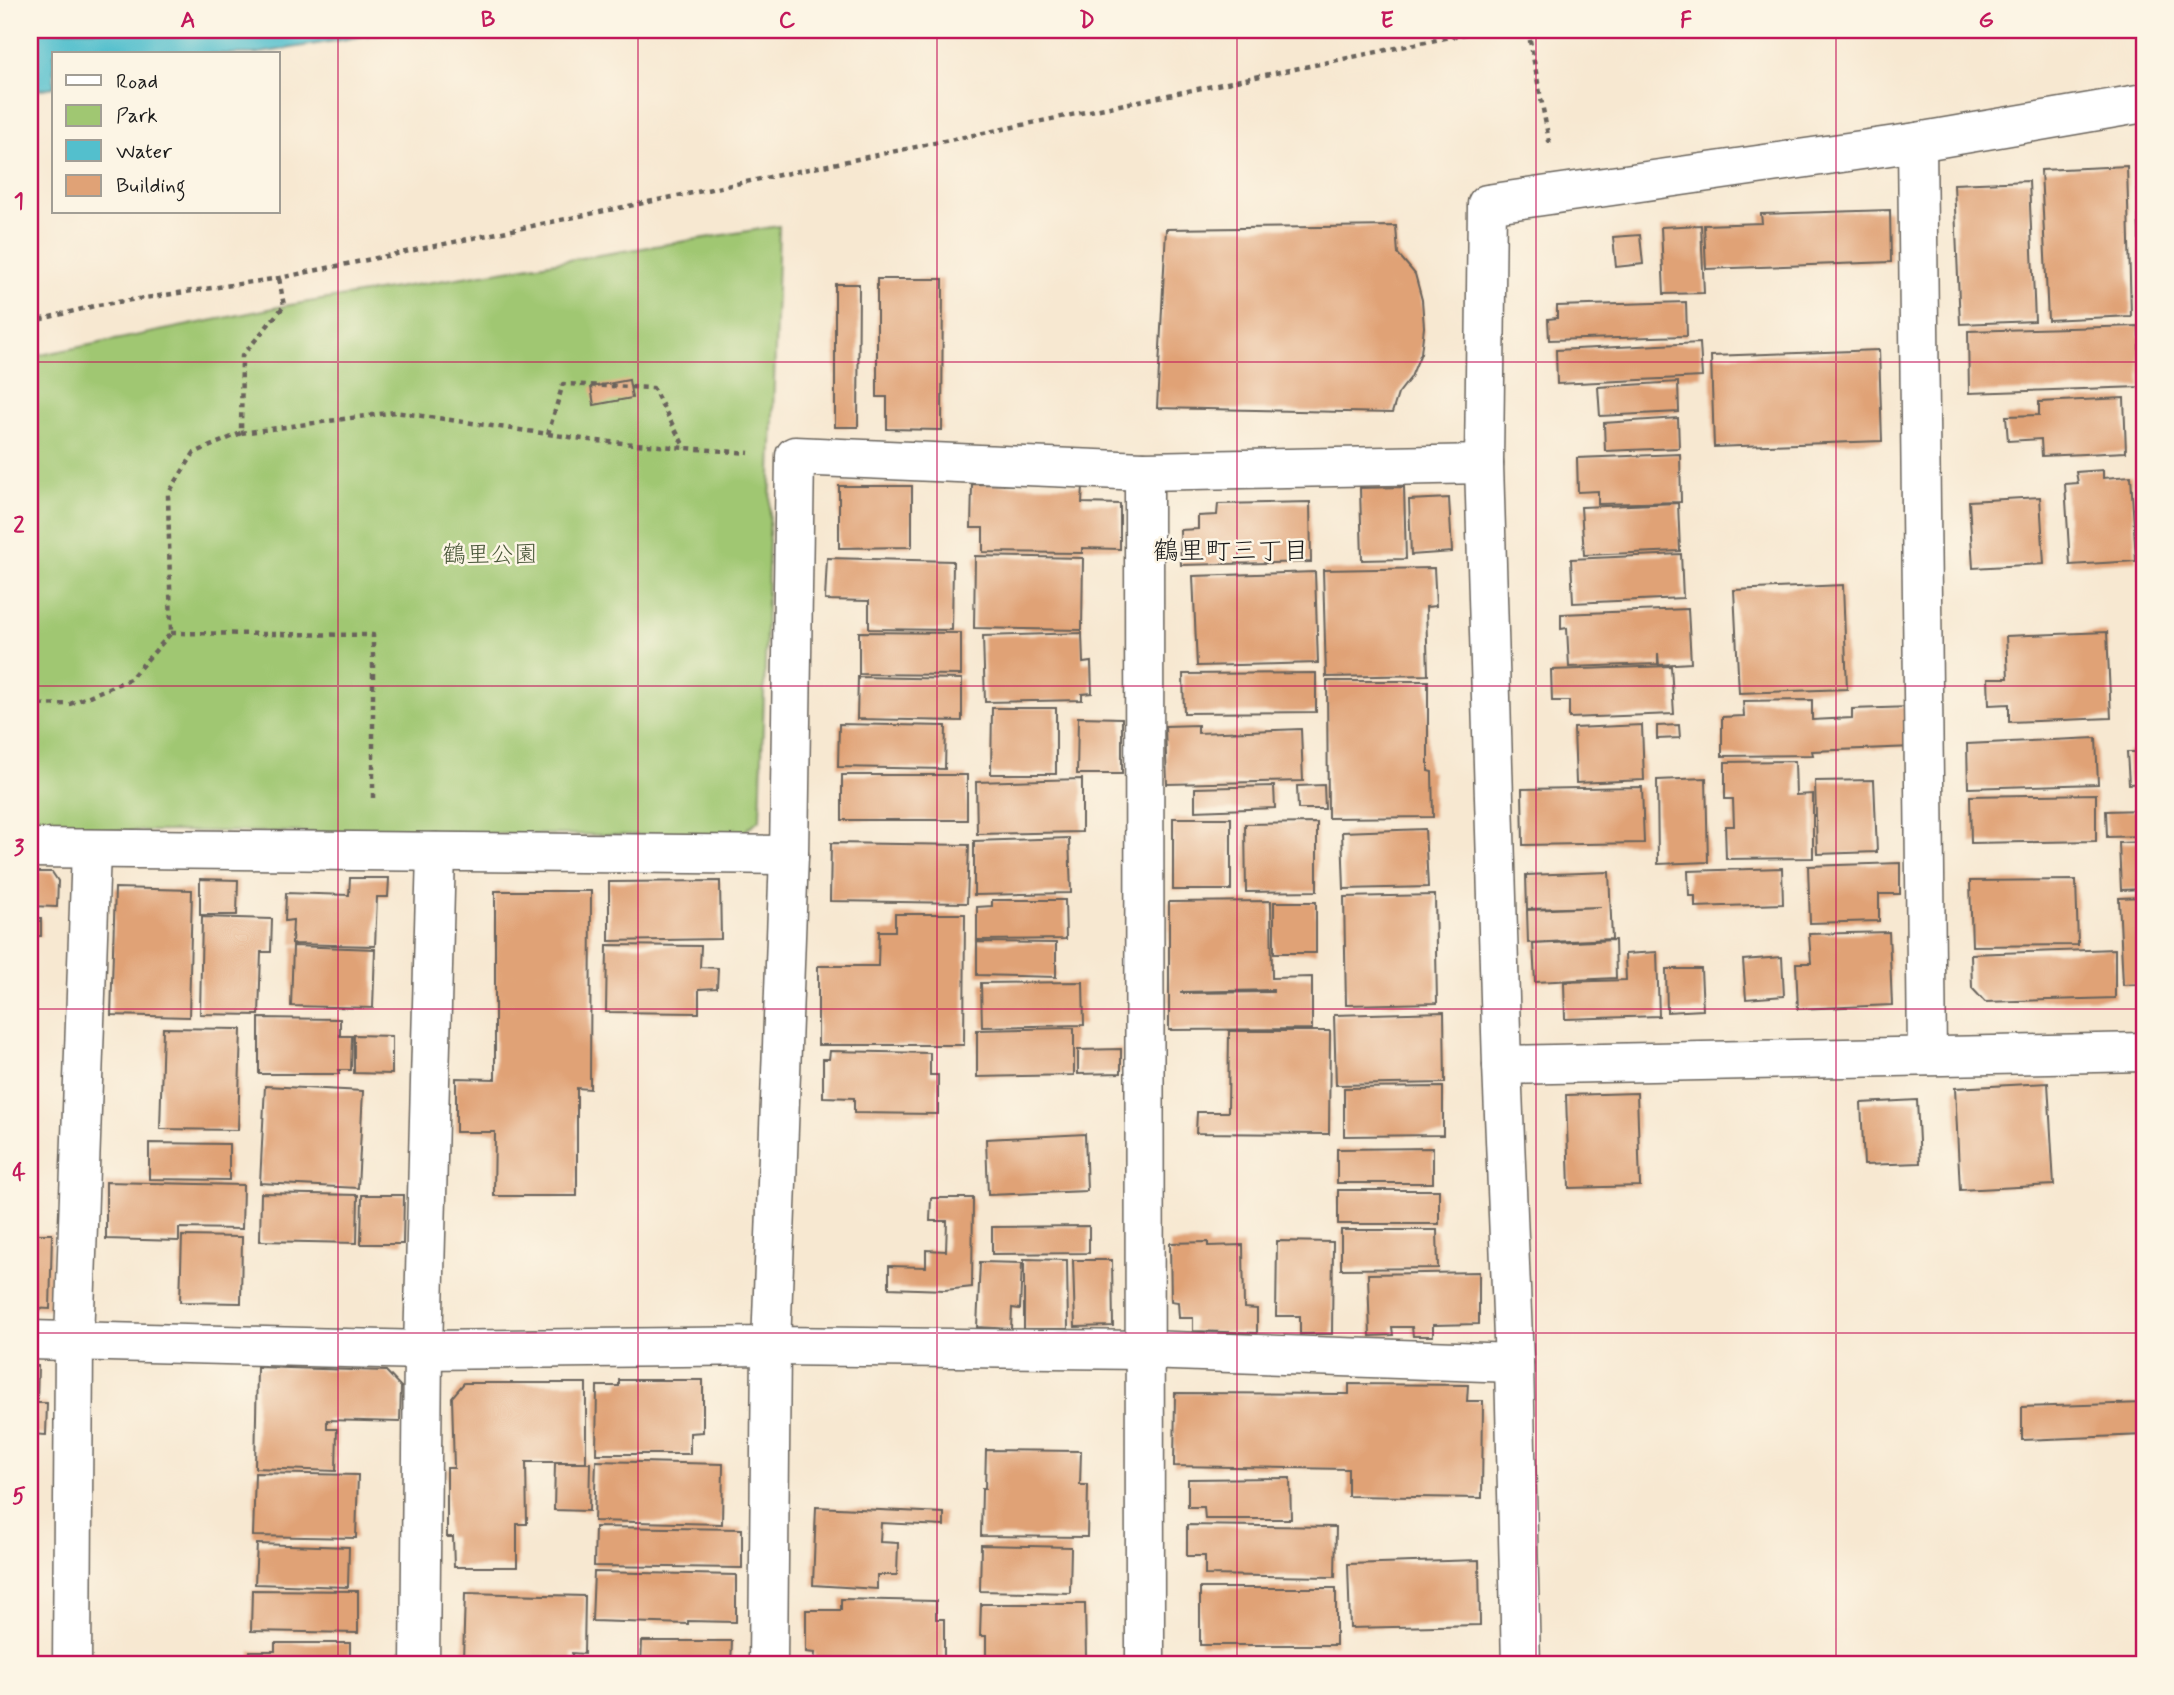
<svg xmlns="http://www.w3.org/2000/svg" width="2174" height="1695" font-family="Mynerve,'Klee One',sans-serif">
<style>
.green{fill:#a0c772;stroke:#5e7247;stroke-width:2}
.water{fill:#53bfcd;stroke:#386e74;stroke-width:2}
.building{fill:#e0a276;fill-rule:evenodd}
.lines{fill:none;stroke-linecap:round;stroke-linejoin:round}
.minor-casing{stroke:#69635b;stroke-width:41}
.path{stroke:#69635b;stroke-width:4.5;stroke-dasharray:5 5;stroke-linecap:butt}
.minor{stroke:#fff;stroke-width:38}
.grid{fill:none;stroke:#c2185b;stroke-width:2;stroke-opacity:0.55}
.labels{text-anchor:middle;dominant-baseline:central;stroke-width:5;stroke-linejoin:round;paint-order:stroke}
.park-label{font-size:24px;fill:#4a583a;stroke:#fcf5e5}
.neighbourhood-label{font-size:26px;fill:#1c1c1c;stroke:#fcf5e5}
.neatline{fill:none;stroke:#c2185b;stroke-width:2.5}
.grid-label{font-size:23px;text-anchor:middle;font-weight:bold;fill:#c2185b}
</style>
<rect width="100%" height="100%" fill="#fcf5e5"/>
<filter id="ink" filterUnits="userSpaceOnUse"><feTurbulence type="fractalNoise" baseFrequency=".0143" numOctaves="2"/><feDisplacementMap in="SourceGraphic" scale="14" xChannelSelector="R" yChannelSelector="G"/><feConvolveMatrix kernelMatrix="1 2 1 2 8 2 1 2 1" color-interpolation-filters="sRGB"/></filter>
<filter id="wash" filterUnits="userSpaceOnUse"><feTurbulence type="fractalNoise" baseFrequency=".00686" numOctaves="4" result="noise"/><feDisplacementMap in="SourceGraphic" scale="28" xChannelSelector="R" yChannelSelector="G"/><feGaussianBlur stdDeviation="1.57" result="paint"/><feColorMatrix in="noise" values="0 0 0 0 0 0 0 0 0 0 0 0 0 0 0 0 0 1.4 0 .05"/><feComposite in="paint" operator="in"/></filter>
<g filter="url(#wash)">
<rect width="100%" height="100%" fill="#f7e8d1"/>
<path class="green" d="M 779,226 L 760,819 L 739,836 L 30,830 L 30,357 L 284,306 Z"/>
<path class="water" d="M 30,30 L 402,30 L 255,54 L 54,54 L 54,87 L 30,91 Z"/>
<g id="blocks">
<g class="building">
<path d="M 2137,161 L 2144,161 L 2144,266 L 2140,266 Z"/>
<path d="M 2127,166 L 2131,316 L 2048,320 L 2041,170 Z"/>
<path d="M 2029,181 L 2035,321 L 1960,324 L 1954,184 Z"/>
<path d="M 1890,210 L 1891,262 L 1706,269 L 1704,225 L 1762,223 L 1761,214 Z"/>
<path d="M 1701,225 L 1704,293 L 1664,294 L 1661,227 Z"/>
<path d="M 1396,226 L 1398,254 L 1415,274 L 1422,300 L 1424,327 L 1421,353 L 1411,377 L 1398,394 L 1392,413 L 1157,408 L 1166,229 Z"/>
<path d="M 1640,235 L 1643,264 L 1616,267 L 1613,237 Z"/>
<path d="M 877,279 L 943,279 L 942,430 L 887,429 L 887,397 L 877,397 Z"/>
<path d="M 835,284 L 859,284 L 858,427 L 835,427 Z"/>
<path d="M 1686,302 L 1687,336 L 1549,340 L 1548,319 L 1557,318 L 1557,306 Z"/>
<path d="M 2139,326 L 2139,336 L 2144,336 L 2144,386 L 2142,386 L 2139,344 L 2140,387 L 1969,393 L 1968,331 Z"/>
<path d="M 1700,343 L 1702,377 L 1557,384 L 1556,350 Z"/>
<path d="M 1879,350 L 1882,441 L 1714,447 L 1711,356 Z"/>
<path d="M 629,380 L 632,398 L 594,405 L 591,387 Z"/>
<path d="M 1678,382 L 1679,412 L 1600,416 L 1598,387 Z"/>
<path d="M 2124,398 L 2126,452 L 2042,456 L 2041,439 L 2008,441 L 2006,416 L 2039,415 L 2039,402 Z"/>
<path d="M 1678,418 L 1679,448 L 1605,451 L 1604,423 Z"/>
<path d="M 1680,454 L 1681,502 L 1598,504 L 1598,491 L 1578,492 L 1577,458 Z"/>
<path d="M 2103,470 L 2103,478 L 2131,476 L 2136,561 L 2070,565 L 2065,484 L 2078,483 L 2076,472 Z"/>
<path d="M 972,484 L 1083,486 L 1082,503 L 1120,504 L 1120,549 L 1082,548 L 1082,553 L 983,552 L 983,528 L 971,528 Z"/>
<path d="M 839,486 L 912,486 L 912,547 L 839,548 Z"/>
<path d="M 1404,487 L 1406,559 L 1362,560 L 1360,488 Z"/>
<path d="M 2040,497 L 2044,564 L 1973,568 L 1969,501 Z"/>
<path d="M 1449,498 L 1452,552 L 1411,555 L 1409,500 Z"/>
<path d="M 1310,502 L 1311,562 L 1181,565 L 1180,530 L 1198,529 L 1198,516 L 1217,515 L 1218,504 Z"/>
<path d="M 1678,503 L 1680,551 L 1584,555 L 1581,507 Z"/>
<path d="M 1681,554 L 1683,598 L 1573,603 L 1571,559 Z"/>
<path d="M 975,556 L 1083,558 L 1082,630 L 974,628 Z"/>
<path d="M 827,558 L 953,561 L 952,630 L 869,629 L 869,601 L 825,600 Z"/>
<path d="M 1434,568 L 1436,606 L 1426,607 L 1428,675 L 1326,677 L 1323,570 Z"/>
<path d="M 1315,572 L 1318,663 L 1197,666 L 1193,576 Z"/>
<path d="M 1843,585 L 1847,689 L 1739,693 L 1734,590 Z"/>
<path d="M 1688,609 L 1691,663 L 1659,665 L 1658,653 L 1658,664 L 1569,667 L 1567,628 L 1561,629 L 1561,614 Z"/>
<path d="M 859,632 L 961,633 L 961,675 L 859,674 Z"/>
<path d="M 2107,632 L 2111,718 L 2009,722 L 2009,704 L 1989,705 L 1988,678 L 2008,678 L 2006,636 Z"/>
<path d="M 1082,633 L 1083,663 L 1091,662 L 1092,693 L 1082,694 L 1082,700 L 985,702 L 983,636 Z"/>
<path d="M 1671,666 L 1674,714 L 1569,718 L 1569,701 L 1552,701 L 1551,670 Z"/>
<path d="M 1316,673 L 1316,712 L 1184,713 L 1183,674 Z"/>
<path d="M 858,677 L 962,679 L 962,721 L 857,719 Z"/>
<path d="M 1327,681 L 1428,681 L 1428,771 L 1432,772 L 1433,817 L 1328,818 Z"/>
<path d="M 1812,700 L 1812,720 L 1852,718 L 1852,709 L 1911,707 L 1913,747 L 1812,751 L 1813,755 L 1722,756 L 1722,717 L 1744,716 L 1743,701 Z"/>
<path d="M 992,708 L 1056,708 L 1056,774 L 991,774 Z"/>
<path d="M 1078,717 L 1122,718 L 1122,774 L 1077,774 Z"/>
<path d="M 839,724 L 946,726 L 945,769 L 838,767 Z"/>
<path d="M 1198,725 L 1198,733 L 1301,729 L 1303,781 L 1167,784 L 1165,726 Z"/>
<path d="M 1642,725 L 1644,780 L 1576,783 L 1574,728 Z"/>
<path d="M 1679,725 L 1680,738 L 1657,739 L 1657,726 Z"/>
<path d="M 2096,738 L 2098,784 L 1968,788 L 1967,744 Z"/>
<path d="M 2127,752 L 2144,752 L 2144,783 L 2129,784 Z"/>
<path d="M 1795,761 L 1796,795 L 1813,794 L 1813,858 L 1726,859 L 1725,826 L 1734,826 L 1733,799 L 1725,799 L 1725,762 Z"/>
<rect x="842" y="775" width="125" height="45"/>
<path d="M 1706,778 L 1708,862 L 1658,864 L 1657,780 Z"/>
<path d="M 1082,779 L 1082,832 L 977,834 L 976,782 Z"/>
<path d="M 1874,780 L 1877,852 L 1817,854 L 1815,781 Z"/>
<path d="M 1324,785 L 1325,809 L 1298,809 L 1297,786 Z"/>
<path d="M 1274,786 L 1275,808 L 1195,811 L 1195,788 Z"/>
<path d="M 1642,787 L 1644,843 L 1523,845 L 1522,789 Z"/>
<path d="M 2096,794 L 2096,841 L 1971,843 L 1970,796 Z"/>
<path d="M 2144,810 L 2144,836 L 2107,837 L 2106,811 Z"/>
<rect x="1173" y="818" width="58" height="72"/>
<path d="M 1317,823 L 1317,891 L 1246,892 L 1245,824 Z"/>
<path d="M 1425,829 L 1428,887 L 1344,889 L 1342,832 Z"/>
<path d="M 1069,838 L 1071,893 L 974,895 L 974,841 Z"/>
<path d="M 2144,842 L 2144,889 L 2121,890 L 2119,843 Z"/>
<path d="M 831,843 L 969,845 L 967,903 L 830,901 Z"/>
<path d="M 1900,863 L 1900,894 L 1879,894 L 1879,921 L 1810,923 L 1808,866 Z"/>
<path d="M 1782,868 L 1783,904 L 1695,907 L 1695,896 L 1689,896 L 1688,871 Z"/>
<path d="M 30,872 L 52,872 L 58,881 L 57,907 L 30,906 Z"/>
<path d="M 1609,872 L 1612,939 L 1528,943 L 1527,910 L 1601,907 L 1527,909 L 1526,875 Z"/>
<path d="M 350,878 L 389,878 L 388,897 L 377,897 L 375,946 L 292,944 L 293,920 L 285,921 L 286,893 L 349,895 Z"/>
<path d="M 200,879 L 238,880 L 237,915 L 200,915 Z"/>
<path d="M 2076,880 L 2078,945 L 1972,946 L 1970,881 Z"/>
<path d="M 720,881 L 721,939 L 609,941 L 609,882 Z"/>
<path d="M 115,888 L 192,890 L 189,1017 L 111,1015 Z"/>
<path d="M 495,891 L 591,891 L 590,1089 L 577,1088 L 577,1196 L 494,1196 L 495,1132 L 456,1132 L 456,1078 L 495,1079 Z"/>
<path d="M 1435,895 L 1437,1003 L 1346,1005 L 1344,897 Z"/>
<path d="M 2144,897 L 2144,984 L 2123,985 L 2119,898 Z"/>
<path d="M 992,900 L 1065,900 L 1066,939 L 977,940 L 977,907 L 992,906 Z"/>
<path d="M 1271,901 L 1272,978 L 1312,977 L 1312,1029 L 1169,1030 L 1169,902 ZM 1273,990 L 1273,992 L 1181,993 L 1181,992 Z"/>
<rect x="1274" y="902" width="42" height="51"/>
<path d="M 895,914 L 965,914 L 964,1045 L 818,1045 L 818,966 L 878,966 L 879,931 L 895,931 Z"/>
<path d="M 202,917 L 272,919 L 271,952 L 261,952 L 259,1015 L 200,1014 Z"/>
<rect x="30" y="918" width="11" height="18"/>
<path d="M 1889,932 L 1892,1005 L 1798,1009 L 1796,963 L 1811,963 L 1809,934 Z"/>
<path d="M 1615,940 L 1616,978 L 1535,982 L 1533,944 Z"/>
<path d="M 977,942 L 1056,943 L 1056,977 L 977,975 Z"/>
<path d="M 607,945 L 701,946 L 700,967 L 718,968 L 717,988 L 699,989 L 699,1013 L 606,1012 Z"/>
<path d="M 293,946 L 375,949 L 373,1008 L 291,1006 Z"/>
<path d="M 2115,949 L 2115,998 L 1985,1002 L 1972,988 L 1971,954 Z"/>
<path d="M 1657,952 L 1659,1016 L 1565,1019 L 1564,982 L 1626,980 L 1625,954 Z"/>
<path d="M 1782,957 L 1784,996 L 1746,999 L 1743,960 Z"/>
<path d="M 1666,969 L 1701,969 L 1703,1010 L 1667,1012 Z"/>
<path d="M 1083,982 L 1084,1025 L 982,1027 L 981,983 Z"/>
<path d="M 1444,1012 L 1445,1083 L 1336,1085 L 1334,1015 Z"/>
<path d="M 259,1018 L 340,1019 L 340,1036 L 352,1036 L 351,1070 L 338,1070 L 339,1074 L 259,1074 Z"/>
<path d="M 163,1028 L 241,1029 L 238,1130 L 160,1129 Z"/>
<path d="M 1074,1028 L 1074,1075 L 977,1077 L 977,1030 Z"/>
<path d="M 1229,1031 L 1330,1031 L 1329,1134 L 1196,1133 L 1197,1112 L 1228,1112 Z"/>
<path d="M 354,1035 L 392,1036 L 392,1074 L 354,1073 Z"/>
<path d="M 1121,1049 L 1121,1073 L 1078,1074 L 1078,1050 Z"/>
<path d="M 830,1051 L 930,1053 L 930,1075 L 938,1075 L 938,1114 L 854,1113 L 854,1098 L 823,1097 L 823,1059 L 829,1059 Z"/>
<path d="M 2048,1083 L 2054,1185 L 1960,1190 L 1955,1088 Z"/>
<path d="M 265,1086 L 363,1091 L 358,1188 L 260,1183 Z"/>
<path d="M 1443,1087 L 1443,1135 L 1344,1136 L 1344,1088 Z"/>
<path d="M 1637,1093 L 1640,1186 L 1569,1188 L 1566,1095 Z"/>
<path d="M 1917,1100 L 1920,1163 L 1864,1165 L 1861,1103 Z"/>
<path d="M 1085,1134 L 1087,1191 L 988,1195 L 986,1139 Z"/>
<path d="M 149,1143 L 229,1144 L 229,1180 L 149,1179 Z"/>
<path d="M 1433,1148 L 1433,1183 L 1337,1183 L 1337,1149 Z"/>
<path d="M 106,1182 L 243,1185 L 242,1229 L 179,1228 L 179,1241 L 106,1239 Z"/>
<rect x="1338" y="1190" width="101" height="34"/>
<path d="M 261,1193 L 358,1195 L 357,1243 L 260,1241 Z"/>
<path d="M 362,1195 L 404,1195 L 403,1244 L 361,1244 Z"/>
<path d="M 931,1198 L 973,1198 L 972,1287 L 945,1290 L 889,1288 L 889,1266 L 926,1267 L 926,1250 L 946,1251 L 947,1221 L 930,1221 Z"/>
<path d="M 1089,1226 L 1089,1253 L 992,1254 L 992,1227 Z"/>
<path d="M 1341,1230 L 1437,1230 L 1438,1268 L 1341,1269 Z"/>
<path d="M 30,1234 L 52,1234 L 50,1309 L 30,1308 Z"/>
<path d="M 182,1236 L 242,1237 L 241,1303 L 180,1302 Z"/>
<path d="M 1277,1241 L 1333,1242 L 1332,1334 L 1300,1334 L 1300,1316 L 1276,1316 Z"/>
<path d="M 1208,1242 L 1208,1246 L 1243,1245 L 1244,1308 L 1257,1309 L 1257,1333 L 1193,1331 L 1193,1318 L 1179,1318 L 1178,1302 L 1171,1301 L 1170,1243 Z"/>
<path d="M 1024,1259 L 1067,1260 L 1068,1329 L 1024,1329 Z"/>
<path d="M 1073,1260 L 1112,1260 L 1113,1326 L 1075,1327 Z"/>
<path d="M 980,1262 L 1022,1263 L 1020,1309 L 1012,1308 L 1011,1329 L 977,1327 Z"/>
<path d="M 1479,1272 L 1479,1324 L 1433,1325 L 1433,1336 L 1413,1336 L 1412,1327 L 1392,1327 L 1393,1335 L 1370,1336 L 1368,1274 Z"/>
<path d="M 30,1366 L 38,1366 L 37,1403 L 47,1403 L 46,1435 L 30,1434 Z"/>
<path d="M 257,1367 L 386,1371 L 401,1387 L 400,1422 L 327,1420 L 327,1429 L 337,1429 L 336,1471 L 255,1468 Z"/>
<path d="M 619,1380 L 703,1380 L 703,1432 L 690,1433 L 690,1454 L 596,1454 L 597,1386 L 619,1386 Z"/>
<path d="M 464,1383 L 586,1383 L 586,1462 L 526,1462 L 527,1524 L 517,1524 L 517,1567 L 454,1567 L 453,1537 L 447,1537 L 447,1468 L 454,1468 L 452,1397 Z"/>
<path d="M 1349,1384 L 1468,1385 L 1467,1401 L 1483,1401 L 1482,1498 L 1348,1496 L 1348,1469 L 1174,1466 L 1175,1393 L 1349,1394 Z"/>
<path d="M 2144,1403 L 2144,1435 L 2022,1440 L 2022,1407 Z"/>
<path d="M 986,1450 L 1081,1451 L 1080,1485 L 1088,1485 L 1087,1537 L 981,1536 L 982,1489 L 985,1489 Z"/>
<path d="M 596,1461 L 723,1464 L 722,1524 L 594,1521 Z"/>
<path d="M 555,1463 L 590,1463 L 589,1511 L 554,1510 Z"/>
<path d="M 255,1473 L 358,1475 L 356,1538 L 253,1536 Z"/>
<path d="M 1290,1478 L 1291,1519 L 1205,1519 L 1204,1507 L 1188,1507 L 1188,1479 Z"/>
<path d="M 816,1507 L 944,1513 L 944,1526 L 881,1523 L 880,1542 L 898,1543 L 897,1575 L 877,1575 L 877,1589 L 813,1585 Z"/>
<path d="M 1187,1525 L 1336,1527 L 1335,1577 L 1205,1575 L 1205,1556 L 1187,1556 Z"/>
<path d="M 595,1527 L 742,1529 L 742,1568 L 594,1566 Z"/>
<path d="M 257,1544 L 349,1547 L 348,1587 L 255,1584 Z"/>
<path d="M 981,1545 L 1071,1547 L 1070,1593 L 980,1591 Z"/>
<path d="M 1479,1560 L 1480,1625 L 1350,1628 L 1348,1564 Z"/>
<path d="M 594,1572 L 736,1575 L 736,1622 L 688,1621 L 688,1624 L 592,1621 Z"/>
<rect x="1200" y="1588" width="136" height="57"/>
<path d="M 252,1590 L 358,1591 L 358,1633 L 251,1631 Z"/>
<path d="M 465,1593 L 585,1596 L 584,1654 L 572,1653 L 572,1663 L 463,1660 Z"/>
<path d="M 841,1599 L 936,1601 L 936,1619 L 944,1619 L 944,1665 L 814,1665 L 815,1653 L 806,1652 L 806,1610 L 841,1610 Z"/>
<path d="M 981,1604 L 1085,1604 L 1086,1657 L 1123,1657 L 1123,1665 L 978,1665 L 978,1657 L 986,1657 L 986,1636 L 980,1636 Z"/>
<path d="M 642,1641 L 732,1641 L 731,1665 L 641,1665 Z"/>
<path d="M 275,1643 L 350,1643 L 350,1665 L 250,1665 L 250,1651 L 275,1651 Z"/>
<rect x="30" y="1657" width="23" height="8"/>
</g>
</g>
</g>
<g filter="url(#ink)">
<use href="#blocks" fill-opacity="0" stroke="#69635b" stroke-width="2"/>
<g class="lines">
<defs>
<g id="minor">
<path d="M 1917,142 L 1927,1056"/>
<path d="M 1144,471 L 1145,1665"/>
<path d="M 30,848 L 789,855"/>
<path d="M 1502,1065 L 2144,1052"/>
<path d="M 30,1340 L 423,1350 L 771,1346 L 1144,1350 L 1514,1363"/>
<path d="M 72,1665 L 74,1341 L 91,849"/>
<path d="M 420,1665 L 423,1350 L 436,852"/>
<path d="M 768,1665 L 771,1346 L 789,855 L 795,456 L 1144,471 L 1484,464"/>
<path d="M 1521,1665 L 1514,1363 L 1502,1065 L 1484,464 L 1487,204 L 1917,142 L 2144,103"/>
</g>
</defs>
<use href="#minor" class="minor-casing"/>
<g class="path">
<path d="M 1528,30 L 1550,146"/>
<path d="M 30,322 L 98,305 L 279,278 L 1484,30"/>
<path d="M 241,433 L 395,412 L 597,441 L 749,453"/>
<path d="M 548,434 L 563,384 L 653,388 L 685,448"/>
<path d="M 171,633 L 373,635 L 373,803"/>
<path d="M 30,705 L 70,704 L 130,679 L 171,633 L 168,494 L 194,453 L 241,433 L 242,356 L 284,306 L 279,278"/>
</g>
<use href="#minor" class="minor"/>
</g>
</g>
<path class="grid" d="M 338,30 L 338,1665M 638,30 L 638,1665M 937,30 L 937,1665M 1237,30 L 1237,1665M 1536,30 L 1536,1665M 1836,30 L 1836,1665M 30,362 L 2144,362M 30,686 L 2144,686M 30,1009 L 2144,1009M 30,1333 L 2144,1333"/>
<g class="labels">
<g class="park-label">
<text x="490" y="555">鶴里公園</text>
</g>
<g class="neighbourhood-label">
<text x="1231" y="552">鶴里町三丁目</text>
</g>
</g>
<rect width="2174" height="1695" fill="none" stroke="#fcf5e5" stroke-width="77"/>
<rect x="52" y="52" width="228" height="161" fill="#fcf5e5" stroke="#a29e95" stroke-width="2"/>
<rect x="66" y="75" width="35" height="10" fill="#ffffff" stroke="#a29e95" stroke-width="2"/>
<text x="116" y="88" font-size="21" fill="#1c1c1c">Road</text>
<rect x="66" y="105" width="35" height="21" fill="#a0c772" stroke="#a29e95" stroke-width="2"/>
<text x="116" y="122" font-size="21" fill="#1c1c1c">Park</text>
<rect x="66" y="140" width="35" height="21" fill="#53bfcd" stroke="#a29e95" stroke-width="2"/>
<text x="116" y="158" font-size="21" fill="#1c1c1c">Water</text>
<rect x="66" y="175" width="35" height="21" fill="#e0a276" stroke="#a29e95" stroke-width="2"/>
<text x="116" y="192" font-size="21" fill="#1c1c1c">Building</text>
<rect x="38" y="38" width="2098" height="1618" class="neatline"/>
<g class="grid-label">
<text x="188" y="27">A</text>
<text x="488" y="27">B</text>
<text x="787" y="27">C</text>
<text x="1087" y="27">D</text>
<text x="1387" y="27">E</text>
<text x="1686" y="27">F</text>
<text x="1986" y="27">G</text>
<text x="19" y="208">1</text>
<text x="19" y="532">2</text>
<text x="19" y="855">3</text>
<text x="19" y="1179">4</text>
<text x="19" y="1503">5</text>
</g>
</svg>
